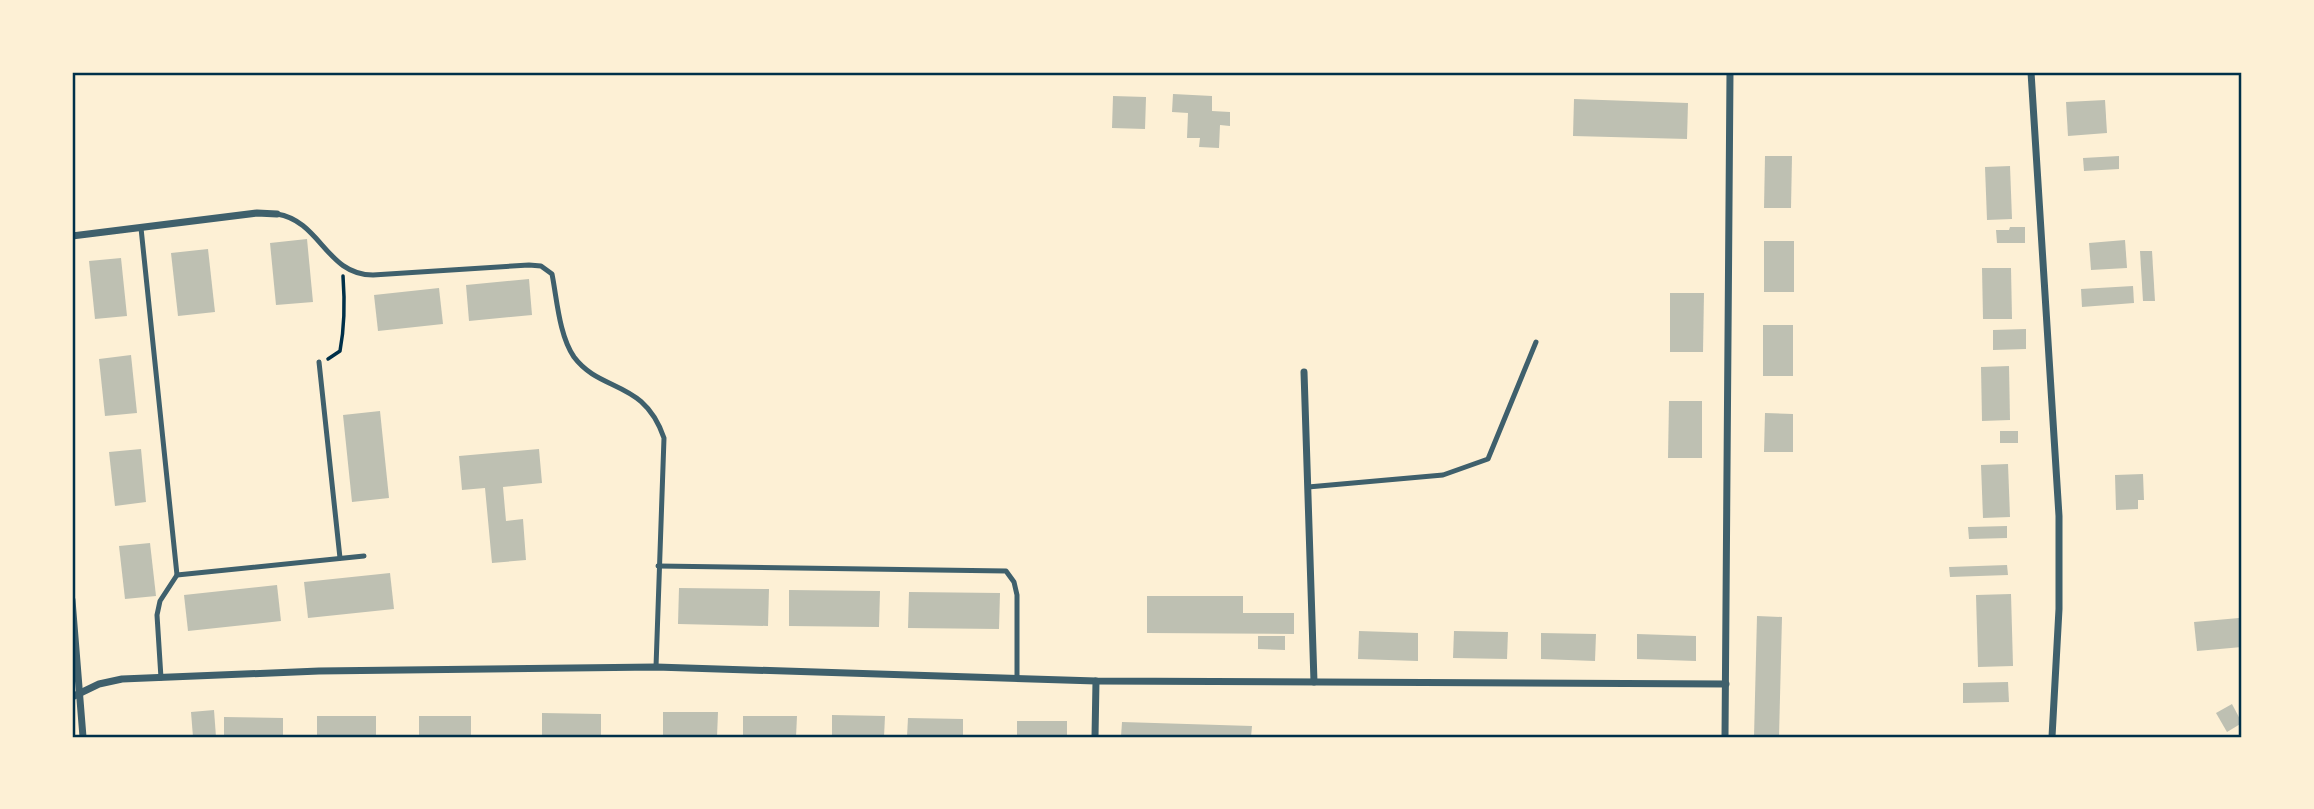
<svg xmlns="http://www.w3.org/2000/svg" width="2314" height="809" font-family="'Roboto Condensed',sans-serif">
<style>
.building{fill:#bec0b2}
.lines{fill:none;stroke-linecap:round;stroke-linejoin:round}
.path{stroke:#003049;stroke-width:3.5}
.service{stroke:#3f606c;stroke-width:5}
.minor{stroke:#3f606c;stroke-width:7}
.neatline{fill:none;stroke:#003049;stroke-width:2.5}
</style>
<rect width="100%" height="100%" fill="#fdf0d5"/>
<g class="building">
<path d="M 1173,94 L 1212,96 L 1212,111 L 1230,112 L 1230,126 L 1220,125 L 1219,148 L 1199,147 L 1200,138 L 1187,138 L 1188,113 L 1172,112 Z"/>
<path d="M 1113,96 L 1146,97 L 1145,129 L 1112,128 Z"/>
<path d="M 1574,99 L 1688,103 L 1687,139 L 1573,136 Z"/>
<path d="M 2105,100 L 2107,133 L 2068,136 L 2066,102 Z"/>
<path d="M 1765,156 L 1792,156 L 1791,208 L 1764,208 Z"/>
<path d="M 2119,156 L 2119,169 L 2084,171 L 2083,158 Z"/>
<path d="M 2010,166 L 2012,219 L 1987,220 L 1985,167 Z"/>
<path d="M 2010,227 L 2025,227 L 2025,243 L 1997,243 L 1996,230 L 2009,230 Z"/>
<path d="M 307,239 L 313,302 L 276,305 L 270,243 Z"/>
<path d="M 2125,240 L 2127,268 L 2091,270 L 2089,243 Z"/>
<rect x="1764" y="241" width="30" height="51"/>
<path d="M 208,249 L 215,312 L 178,316 L 171,253 Z"/>
<path d="M 2140,251 L 2152,251 L 2155,301 L 2143,301 Z"/>
<path d="M 121,258 L 127,316 L 95,319 L 89,261 Z"/>
<path d="M 1982,268 L 2011,268 L 2012,319 L 1983,319 Z"/>
<path d="M 529,279 L 532,315 L 469,321 L 466,285 Z"/>
<path d="M 2133,286 L 2134,303 L 2082,307 L 2081,289 Z"/>
<path d="M 439,288 L 443,324 L 378,331 L 374,295 Z"/>
<path d="M 1670,293 L 1704,293 L 1703,352 L 1670,352 Z"/>
<rect x="1763" y="325" width="30" height="51"/>
<path d="M 2026,329 L 2026,349 L 1993,350 L 1993,330 Z"/>
<path d="M 131,355 L 137,413 L 105,416 L 99,359 Z"/>
<path d="M 2009,366 L 2010,420 L 1982,421 L 1981,367 Z"/>
<path d="M 1669,401 L 1702,401 L 1702,458 L 1668,458 Z"/>
<path d="M 380,411 L 389,498 L 352,502 L 343,415 Z"/>
<path d="M 1765,413 L 1793,414 L 1793,452 L 1764,452 Z"/>
<rect x="2000" y="431" width="18" height="12"/>
<path d="M 141,449 L 146,502 L 115,506 L 109,452 Z"/>
<path d="M 539,449 L 542,483 L 503,487 L 506,521 L 523,519 L 526,560 L 492,563 L 485,488 L 462,490 L 459,456 Z"/>
<path d="M 2008,464 L 2010,517 L 1983,518 L 1981,465 Z"/>
<path d="M 2143,474 L 2144,500 L 2138,500 L 2138,509 L 2116,510 L 2115,475 Z"/>
<path d="M 2007,526 L 2007,538 L 1969,539 L 1968,527 Z"/>
<path d="M 150,543 L 156,596 L 125,599 L 119,546 Z"/>
<path d="M 2007,565 L 2008,575 L 1950,577 L 1949,567 Z"/>
<path d="M 390,573 L 394,609 L 308,618 L 304,582 Z"/>
<path d="M 277,585 L 281,621 L 188,631 L 184,595 Z"/>
<path d="M 679,588 L 769,589 L 768,626 L 678,624 Z"/>
<path d="M 789,590 L 880,591 L 879,627 L 789,626 Z"/>
<path d="M 909,592 L 1000,593 L 999,629 L 908,628 Z"/>
<path d="M 2011,594 L 2013,666 L 1978,667 L 1976,595 Z"/>
<path d="M 1147,596 L 1243,596 L 1243,613 L 1294,613 L 1294,634 L 1147,633 Z"/>
<path d="M 1757,616 L 1782,617 L 1779,737 L 1754,737 Z"/>
<path d="M 2239,618 L 2242,647 L 2197,651 L 2194,622 Z"/>
<path d="M 1359,631 L 1418,633 L 1418,661 L 1358,659 Z"/>
<path d="M 1454,631 L 1508,632 L 1507,659 L 1453,658 Z"/>
<path d="M 1541,633 L 1596,634 L 1595,661 L 1541,659 Z"/>
<path d="M 1637,634 L 1696,636 L 1696,661 L 1637,659 Z"/>
<path d="M 1258,636 L 1285,636 L 1285,650 L 1258,649 Z"/>
<path d="M 2008,682 L 2009,702 L 1963,703 L 1963,683 Z"/>
<path d="M 2232,704 L 2242,723 L 2227,732 L 2216,713 Z"/>
<path d="M 214,710 L 216,737 L 193,737 L 191,712 Z"/>
<path d="M 663,712 L 718,712 L 717,737 L 663,737 Z"/>
<path d="M 542,713 L 601,714 L 601,737 L 542,737 Z"/>
<path d="M 832,715 L 885,716 L 884,737 L 832,737 Z"/>
<rect x="317" y="716" width="59" height="21"/>
<rect x="419" y="716" width="52" height="21"/>
<path d="M 743,716 L 797,716 L 796,737 L 743,737 Z"/>
<path d="M 224,717 L 283,718 L 283,737 L 224,737 Z"/>
<path d="M 908,718 L 963,719 L 963,737 L 907,737 Z"/>
<rect x="1017" y="721" width="50" height="16"/>
<path d="M 1122,722 L 1252,726 L 1251,737 L 1121,737 Z"/>
</g>
<g class="lines">
<path class="path" d="M 328,359 L 340,351 C 345,325 345,303 343,276"/>
<g class="service">
<path d="M 277,214 C 321,221 326,275 373,275 L 529,265 L 541,266 L 552,274 C 557,299 559,335 574,357 C 601,393 644,379 664,438 L 656,667"/>
<path d="M 141,228 L 177,575 L 364,556"/>
<path d="M 319,362 L 340,558"/>
<path d="M 1308,487 L 1443,475 L 1488,459 L 1536,342"/>
<path d="M 658,566 L 1006,571 L 1014,582 L 1017,595 L 1017,679"/>
<path d="M 161,678 L 157,615 L 160,601 L 177,575"/>
</g>
<g class="minor">
<path d="M 2031,72 L 2059,516 L 2059,609 L 2052,737"/>
<path d="M 72,236 L 257,213 L 277,214"/>
<path d="M 1304,372 L 1314,682"/>
<path d="M 72,600 L 83,737"/>
<path d="M 72,697 L 99,684 L 122,679 L 319,671 L 656,667 L 1096,681 L 1726,684"/>
<path d="M 1095,737 L 1096,681"/>
<path d="M 1725,737 L 1730,72"/>
</g>
</g>
<rect width="2314" height="809" fill="none" stroke="#fdf0d5" stroke-width="147"/>
<rect x="74" y="74" width="2166" height="662" class="neatline"/>
</svg>
